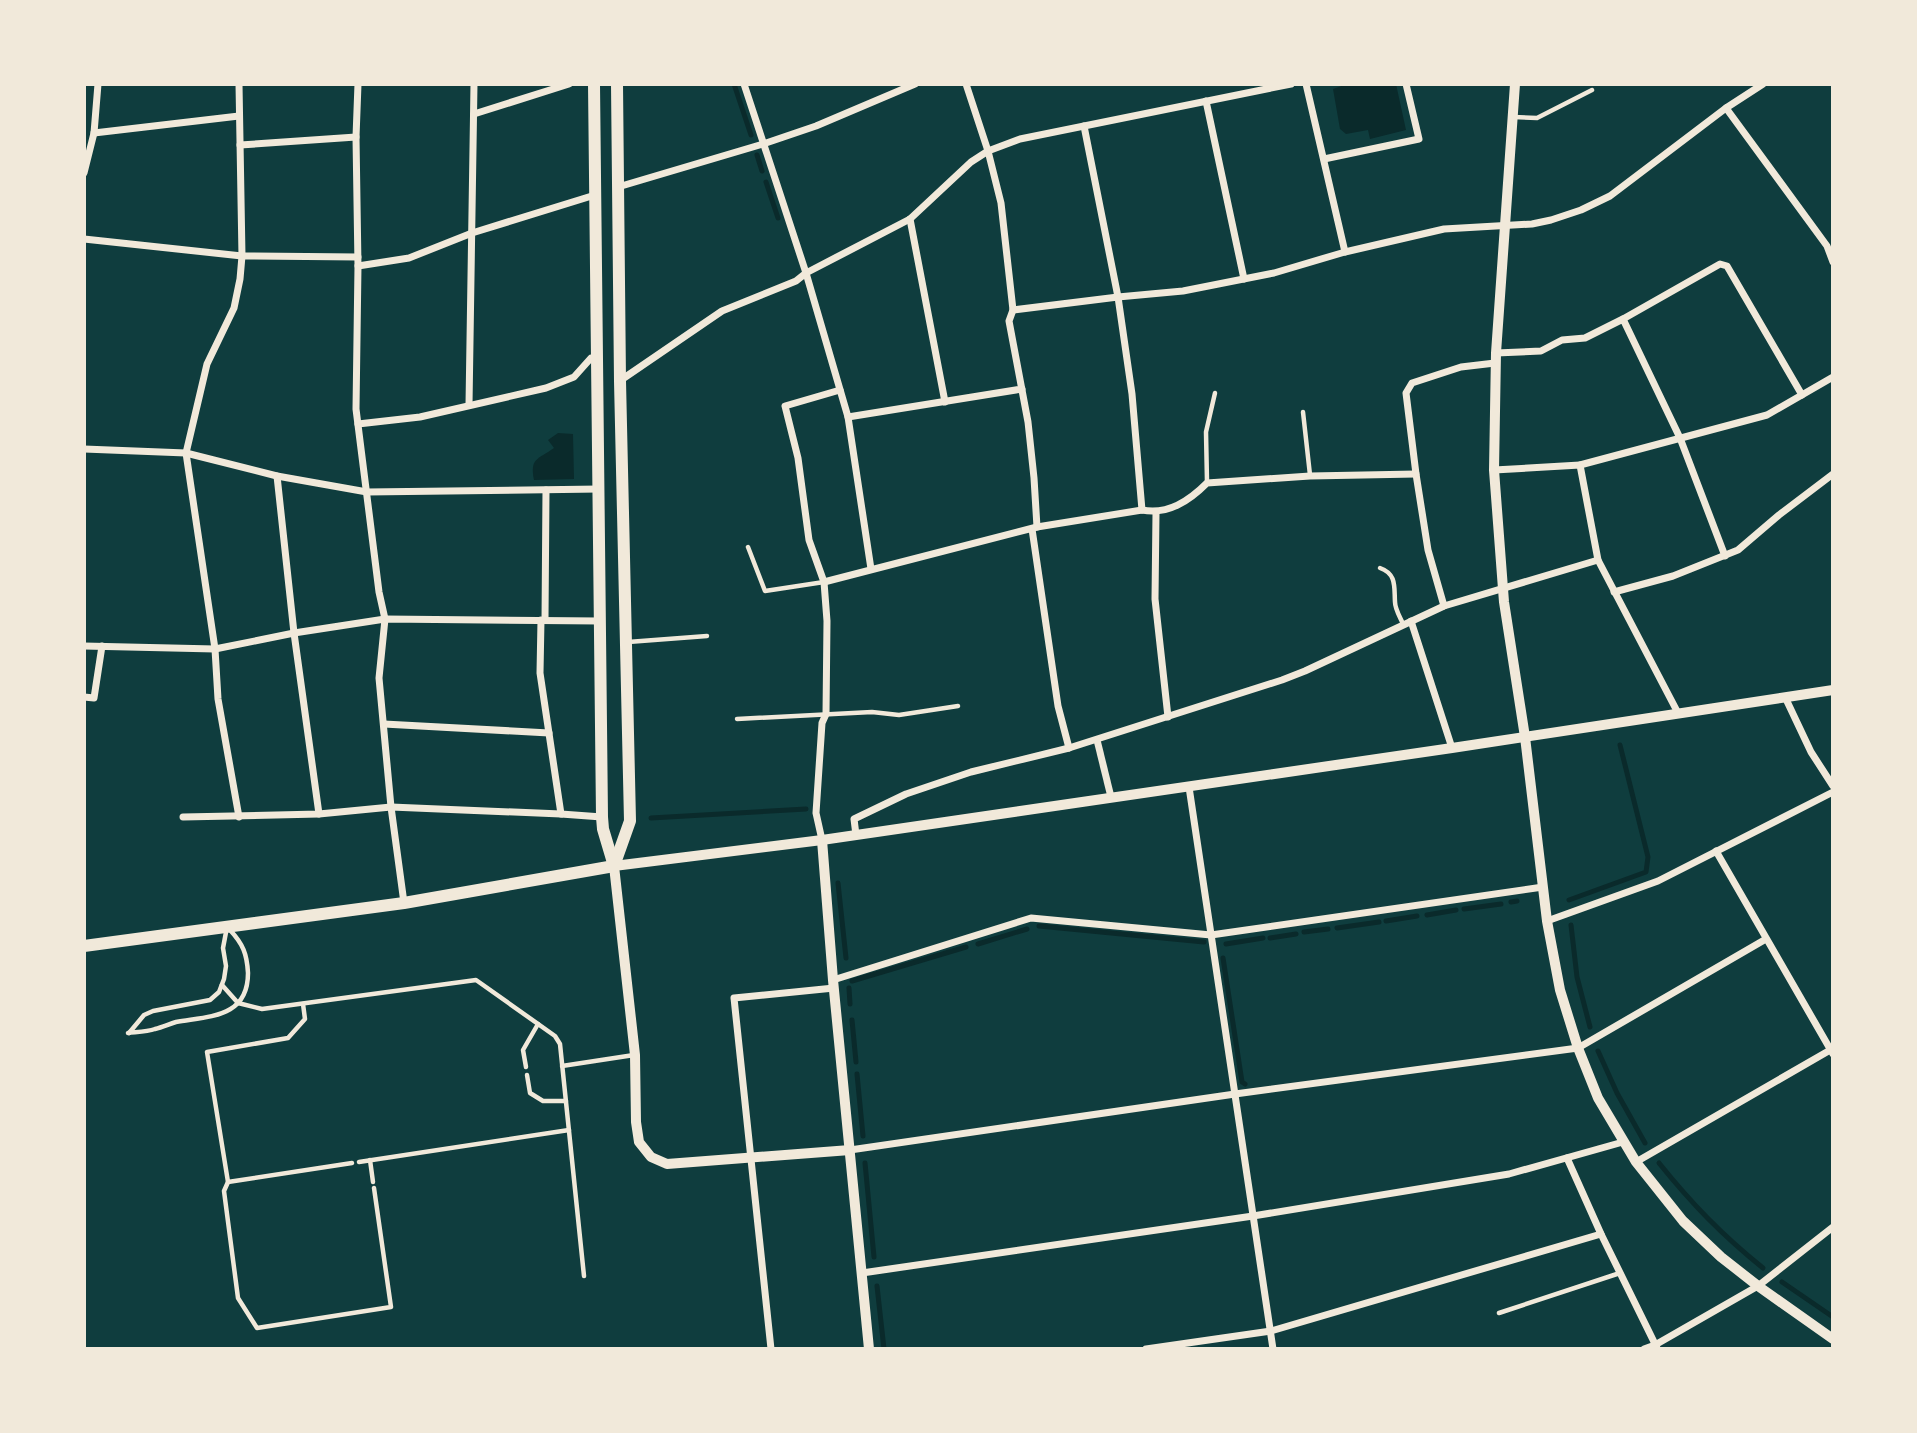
<svg xmlns="http://www.w3.org/2000/svg" width="1917" height="1433" font-family="'IBM Plex Serif',serif">
<style>
.water{fill:#0a2a2b}
.lines{fill:none;stroke-linecap:round;stroke-linejoin:round}
.stream{stroke:#0a2a2b;stroke-width:5}
.service{stroke:#f1e9da;stroke-width:4.5}
.minor{stroke:#f1e9da;stroke-width:7}
.tertiary{stroke:#f1e9da;stroke-width:10}
.secondary{stroke:#f1e9da;stroke-width:10}
.primary{stroke:#f1e9da;stroke-width:12}
</style>
<rect width="100%" height="100%" fill="#0f3d3e"/>
<g class="water">
<path d="M 1347,84 L 1396,84 L 1406,130 L 1370,139 L 1368,130 L 1346,134 L 1340,129 L 1333,89 Z"/>
<path d="M 558,433 L 573,434 L 574,479 L 534,480 C 530,458 537,460 554,448 L 548,440 Z"/>
</g>
<g class="lines">
<g class="stream">
<path d="M 734,84 L 751,135"/>
<path d="M 757,155 L 762,171"/>
<path d="M 766,182 L 778,218"/>
<path d="M 651,818 L 806,809"/>
<path d="M 838,883 L 846,958"/>
<path d="M 1569,900 L 1646,872 L 1648,857 L 1620,745"/>
<path d="M 1511,902 L 1517,901"/>
<path d="M 1464,909 L 1501,904"/>
<path d="M 1427,915 L 1456,910"/>
<path d="M 1386,921 L 1417,916"/>
<path d="M 1571,925 L 1577,977 L 1590,1027"/>
<path d="M 1039,926 L 1204,942"/>
<path d="M 1337,928 L 1379,922"/>
<path d="M 1304,932 L 1328,929"/>
<path d="M 1270,938 L 1296,934"/>
<path d="M 978,944 L 1027,929"/>
<path d="M 1226,944 L 1263,938"/>
<path d="M 1223,958 L 1242,1082 L 1245,1084"/>
<path d="M 852,981 L 966,947"/>
<path d="M 849,988 L 850,1004"/>
<path d="M 852,1020 L 856,1062"/>
<path d="M 1598,1051 L 1617,1093 L 1645,1143"/>
<path d="M 857,1074 L 863,1136"/>
<path d="M 865,1163 L 874,1257"/>
<path d="M 1659,1163 C 1692,1204 1722,1235 1763,1268"/>
<path d="M 1782,1282 L 1833,1317"/>
<path d="M 877,1286 L 884,1349"/>
</g>
<g class="service">
<path d="M 1513,117 L 1537,118 L 1592,90"/>
<path d="M 1303,412 L 1310,475"/>
<path d="M 1207,482 L 1206,432 L 1215,393"/>
<path d="M 748,547 L 765,591 L 824,582"/>
<path d="M 1380,568 C 1397,574 1394,587 1395,602 C 1395,609 1400,617 1403,624"/>
<path d="M 628,642 L 707,636"/>
<path d="M 737,719 L 872,712 L 899,715 L 958,706"/>
<path d="M 222,985 L 238,1003 L 262,1009 L 476,980 L 555,1036 L 560,1044 L 584,1276"/>
<path d="M 303,1004 L 305,1019 L 288,1038 L 207,1052 L 228,1182 L 224,1191 L 238,1298 L 257,1328 L 391,1307 L 374,1188"/>
<path d="M 128,1033 C 137,1032 147,1032 155,1029 C 163,1027 169,1024 176,1022 C 209,1016 248,1018 248,973 C 247,954 243,944 230,930"/>
<path d="M 129,1033 L 144,1015 L 153,1011 L 210,1000 L 219,992 L 224,979 L 226,966 L 223,948 L 227,927"/>
<path d="M 562,1066 L 634,1055"/>
<path d="M 526,1067 L 523,1050 L 538,1024"/>
<path d="M 527,1075 L 530,1093 L 543,1101 L 566,1101"/>
<path d="M 370,1160 L 373,1182"/>
<path d="M 359,1162 L 569,1130"/>
<path d="M 228,1182 L 352,1163"/>
<path d="M 1499,1313 L 1620,1273"/>
</g>
<g class="minor">
<path d="M 239,84 L 242,256 L 240,279 L 234,308 L 207,364 L 186,453 L 215,649 L 218,699 L 239,817"/>
<path d="M 358,84 L 356,137 L 358,266 L 356,409 L 379,592 L 385,619 L 379,678 L 391,807 L 404,903"/>
<path d="M 744,84 L 806,273 L 848,417 L 871,569"/>
<path d="M 966,84 L 988,151 L 1001,203 L 1013,310 L 1009,321 L 1028,422 L 1034,478 L 1037,527"/>
<path d="M 1306,84 L 1345,252"/>
<path d="M 1206,101 L 1244,279"/>
<path d="M 1726,108 L 1827,246 L 1833,262"/>
<path d="M 474,114 L 569,84"/>
<path d="M 1084,126 L 1118,297 L 1132,394 L 1142,510"/>
<path d="M 94,133 L 239,116"/>
<path d="M 240,145 L 356,137"/>
<path d="M 1324,159 L 1419,139 L 1406,84"/>
<path d="M 84,173 L 94,133 L 98,84"/>
<path d="M 618,187 L 763,144 L 816,126 L 915,84"/>
<path d="M 910,219 L 945,402"/>
<path d="M 84,239 L 242,256 L 358,257"/>
<path d="M 358,266 L 409,258 L 472,233 L 595,195"/>
<path d="M 1013,310 L 1118,297 L 1183,291 L 1274,273 L 1345,252 L 1444,229 L 1532,224 L 1551,220 L 1581,210 L 1610,196 L 1726,108 L 1763,84"/>
<path d="M 1623,319 L 1720,264 L 1727,266 L 1802,395"/>
<path d="M 1496,353 L 1541,351 L 1562,340 L 1585,338 L 1623,319 L 1680,438 L 1725,556"/>
<path d="M 621,380 L 722,311 L 796,281 L 806,273 L 910,219 L 971,162 L 988,151 L 1020,139 L 1291,84"/>
<path d="M 469,405 L 474,84"/>
<path d="M 848,417 L 1022,389"/>
<path d="M 358,424 L 420,417 L 546,388 L 574,377 L 591,358 L 598,358"/>
<path d="M 84,449 L 186,453 L 277,476 L 367,492 L 599,489"/>
<path d="M 1580,465 L 1767,415 L 1833,377"/>
<path d="M 1494,470 L 1580,465 L 1598,560 L 1678,713"/>
<path d="M 277,476 L 294,633 L 319,814"/>
<path d="M 1156,513 L 1155,599 L 1168,717"/>
<path d="M 1032,529 L 1058,706 L 1069,748"/>
<path d="M 824,582 L 1037,527 L 1142,510 C 1168,515 1189,501 1207,483 L 1310,476 L 1416,474"/>
<path d="M 1614,592 L 1673,576 L 1738,550 L 1779,515 L 1833,474"/>
<path d="M 1444,606 L 1428,550 L 1416,474 L 1406,393 L 1412,383 L 1461,367 L 1495,363"/>
<path d="M 541,620 L 540,673 L 561,814 L 602,817"/>
<path d="M 545,620 L 546,490"/>
<path d="M 1411,621 L 1452,748"/>
<path d="M 84,646 L 215,649 L 294,633 L 385,619 L 600,621"/>
<path d="M 84,697 L 94,698 L 102,646"/>
<path d="M 1785,697 L 1811,752 L 1833,786"/>
<path d="M 384,724 L 549,733"/>
<path d="M 1097,740 L 1111,797"/>
<path d="M 1189,787 L 1273,1349"/>
<path d="M 183,817 L 319,814 L 391,807 L 561,814"/>
<path d="M 856,835 L 854,819 L 906,794 L 971,772 L 1069,748 L 1282,680 L 1305,671 L 1444,606 L 1598,560"/>
<path d="M 822,840 L 816,813 L 822,723 L 826,714 L 827,621 L 824,582 L 809,540 L 798,458 L 785,406 L 840,390"/>
<path d="M 1716,851 L 1833,1054"/>
<path d="M 1547,921 L 1658,881 L 1833,792"/>
<path d="M 833,980 L 1031,918 L 1211,935 L 1543,887"/>
<path d="M 850,1150 L 1235,1094 L 1578,1048 L 1766,939"/>
<path d="M 1567,1158 L 1601,1234 L 1657,1348"/>
<path d="M 1636,1162 L 1832,1049"/>
<path d="M 862,1273 L 1253,1216 L 1509,1174 L 1623,1142"/>
<path d="M 771,1349 L 734,998 L 834,988"/>
<path d="M 1146,1349 L 1271,1331 L 1601,1234"/>
<path d="M 1644,1349 L 1655,1345 L 1758,1286 L 1833,1227"/>
</g>
<path class="tertiary" d="M 1515,84 L 1496,353 L 1494,470 L 1504,602 L 1525,737 L 1547,921 L 1560,990 L 1578,1048 L 1598,1098 L 1636,1162 L 1683,1221 L 1721,1257 L 1758,1286 L 1833,1339"/>
<g class="secondary">
<path d="M 822,840 L 833,980 L 869,1349"/>
<path d="M 850,1150 L 667,1164 L 651,1157 L 639,1142 L 636,1122 L 635,1055 L 614,866 L 822,840 L 1452,748 L 1833,690"/>
</g>
<g class="primary">
<path d="M 594,84 L 602,817 L 603,829 L 614,866"/>
<path d="M 614,866 L 630,821 L 620,381 L 617,84"/>
<path d="M 84,946 L 404,903 L 614,866"/>
</g>
</g>
<rect width="1917" height="1433" fill="none" stroke="#f1e9da" stroke-width="172"/>
</svg>
